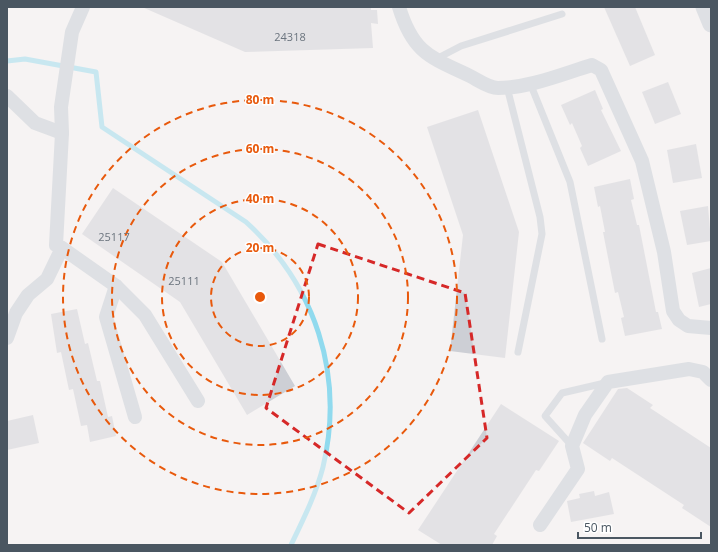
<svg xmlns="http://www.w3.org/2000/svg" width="718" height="552" font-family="'Open Sans',sans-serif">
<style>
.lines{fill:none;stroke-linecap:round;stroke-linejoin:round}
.stream{stroke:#90daee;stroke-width:5}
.building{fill:#cdcfd5}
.service{stroke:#c1cad2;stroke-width:7}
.minor{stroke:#c1cad2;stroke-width:14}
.tertiary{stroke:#c1cad2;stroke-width:17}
.marked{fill:none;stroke:#d62828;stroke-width:3;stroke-dasharray:8 5;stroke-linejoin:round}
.ring{fill:none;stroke:#e8590c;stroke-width:2;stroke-dasharray:7 5}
.labels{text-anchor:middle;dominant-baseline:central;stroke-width:3;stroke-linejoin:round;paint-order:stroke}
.number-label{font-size:11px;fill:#6b747e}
.centre{fill:#e8590c;stroke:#fff;stroke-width:2}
.ring-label{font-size:12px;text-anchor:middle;font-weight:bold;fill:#e8590c;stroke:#fff;stroke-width:3;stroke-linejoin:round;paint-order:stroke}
</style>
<rect width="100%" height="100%" fill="#f5f3f3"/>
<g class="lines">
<path class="stream" d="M 7,61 L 25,59 L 96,72 L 102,127 L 246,222 C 315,285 345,374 323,467 C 316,494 303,520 291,545"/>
</g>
<g class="building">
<path d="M 142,7 L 371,7 L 371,10 L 377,10 L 378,24 L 371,23 L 373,48 L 245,52 Z"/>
<path d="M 604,7 L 635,7 L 655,55 L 630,66 Z"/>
<path d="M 668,82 L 681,114 L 655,124 L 642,92 Z"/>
<path d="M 595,90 L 603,109 L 601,110 L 621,151 L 588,166 L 580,148 L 582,146 L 572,123 L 570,125 L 561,105 Z"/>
<path d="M 478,110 L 519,232 L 505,358 L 450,351 L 463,235 L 427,127 Z"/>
<path d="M 696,144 L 702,178 L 673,183 L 667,150 Z"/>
<path d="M 630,179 L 634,199 L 631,200 L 637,225 L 639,225 L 656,312 L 658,312 L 662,329 L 625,336 L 621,318 L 624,317 L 618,292 L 615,293 L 603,232 L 605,232 L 600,206 L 598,207 L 594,187 Z"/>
<path d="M 113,188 L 222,262 L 295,386 L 247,415 L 180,302 L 82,234 Z"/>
<path d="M 708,206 L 711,241 L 687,245 L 680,211 Z"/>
<path d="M 711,268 L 711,304 L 699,307 L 692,273 Z"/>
<path d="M 77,309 L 85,344 L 88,343 L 97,381 L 100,381 L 108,417 L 112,416 L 116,436 L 90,442 L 87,425 L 81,426 L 73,389 L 69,390 L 61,352 L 57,353 L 51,314 Z"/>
<path d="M 627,388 L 653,405 L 650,408 L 711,448 L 711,527 L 682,508 L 684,505 L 612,458 L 610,461 L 583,443 L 618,389 Z"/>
<path d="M 501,404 L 559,441 L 539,471 L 536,470 L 494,534 L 497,536 L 492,545 L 442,545 L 418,530 Z"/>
<path d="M 33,415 L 39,443 L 7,450 L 7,421 Z"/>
<path d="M 594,491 L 595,496 L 609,492 L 614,514 L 571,522 L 567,501 L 580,498 L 579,494 Z"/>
</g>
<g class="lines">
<g class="service">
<path d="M 436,59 L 461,46 L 562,14"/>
<path d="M 530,83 L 570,182 L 602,339"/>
<path d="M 507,87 L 540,217 L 542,234 L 518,352"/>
<path d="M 572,446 L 545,416 L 562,393 L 605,383"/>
</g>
<g class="minor">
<path d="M 399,7 C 413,53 430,57 470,76 C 478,80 489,88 498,88 C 529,88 562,74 592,65 L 601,70 L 642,161 L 664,252 L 673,311 L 679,320 L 688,326 L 711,328"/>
<path d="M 7,96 L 35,123 L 62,133"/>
<path d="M 62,248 L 116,286 L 145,315 L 198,401"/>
<path d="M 116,286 L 106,317 L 135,417"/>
<path d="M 7,338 L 16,313 L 28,295 L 47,279 L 62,248 L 56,245 L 62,133 L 61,107 L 72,32 L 83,7"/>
<path d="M 540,525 L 578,469 L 572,446 L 585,415 L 608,382 L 689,369 L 703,372 L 711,380"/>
</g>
<path class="tertiary" d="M 704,7 L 711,24"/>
</g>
<path d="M0 0H718V552H0ZM 318,244 L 465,293 L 487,438 L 409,513 L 266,408 Z" fill="#f5f3f3" fill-opacity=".55" fill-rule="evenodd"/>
<path class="marked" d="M 318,244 L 465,293 L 487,438 L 409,513 L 266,408 Z"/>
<g class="ring">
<circle cx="260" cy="297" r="49"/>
<circle cx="260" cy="297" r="98"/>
<circle cx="260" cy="297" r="148"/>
<circle cx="260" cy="297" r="197"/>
</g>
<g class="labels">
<g class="number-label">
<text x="290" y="36">24318</text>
<text x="114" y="236">25117</text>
<text x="184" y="280">25111</text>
</g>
</g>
<circle cx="260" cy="297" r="6" class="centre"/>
<g class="ring-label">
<text x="260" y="104">80 m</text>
<text x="260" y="153">60 m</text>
<text x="260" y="203">40 m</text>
<text x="260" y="252">20 m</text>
</g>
<rect width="718" height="552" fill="none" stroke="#4a5661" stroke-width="16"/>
<path d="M578 532v6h123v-6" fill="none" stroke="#4a5661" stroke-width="2"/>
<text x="584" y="532" font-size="12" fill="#4a5661" stroke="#ffffff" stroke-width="3" paint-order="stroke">50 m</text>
</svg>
